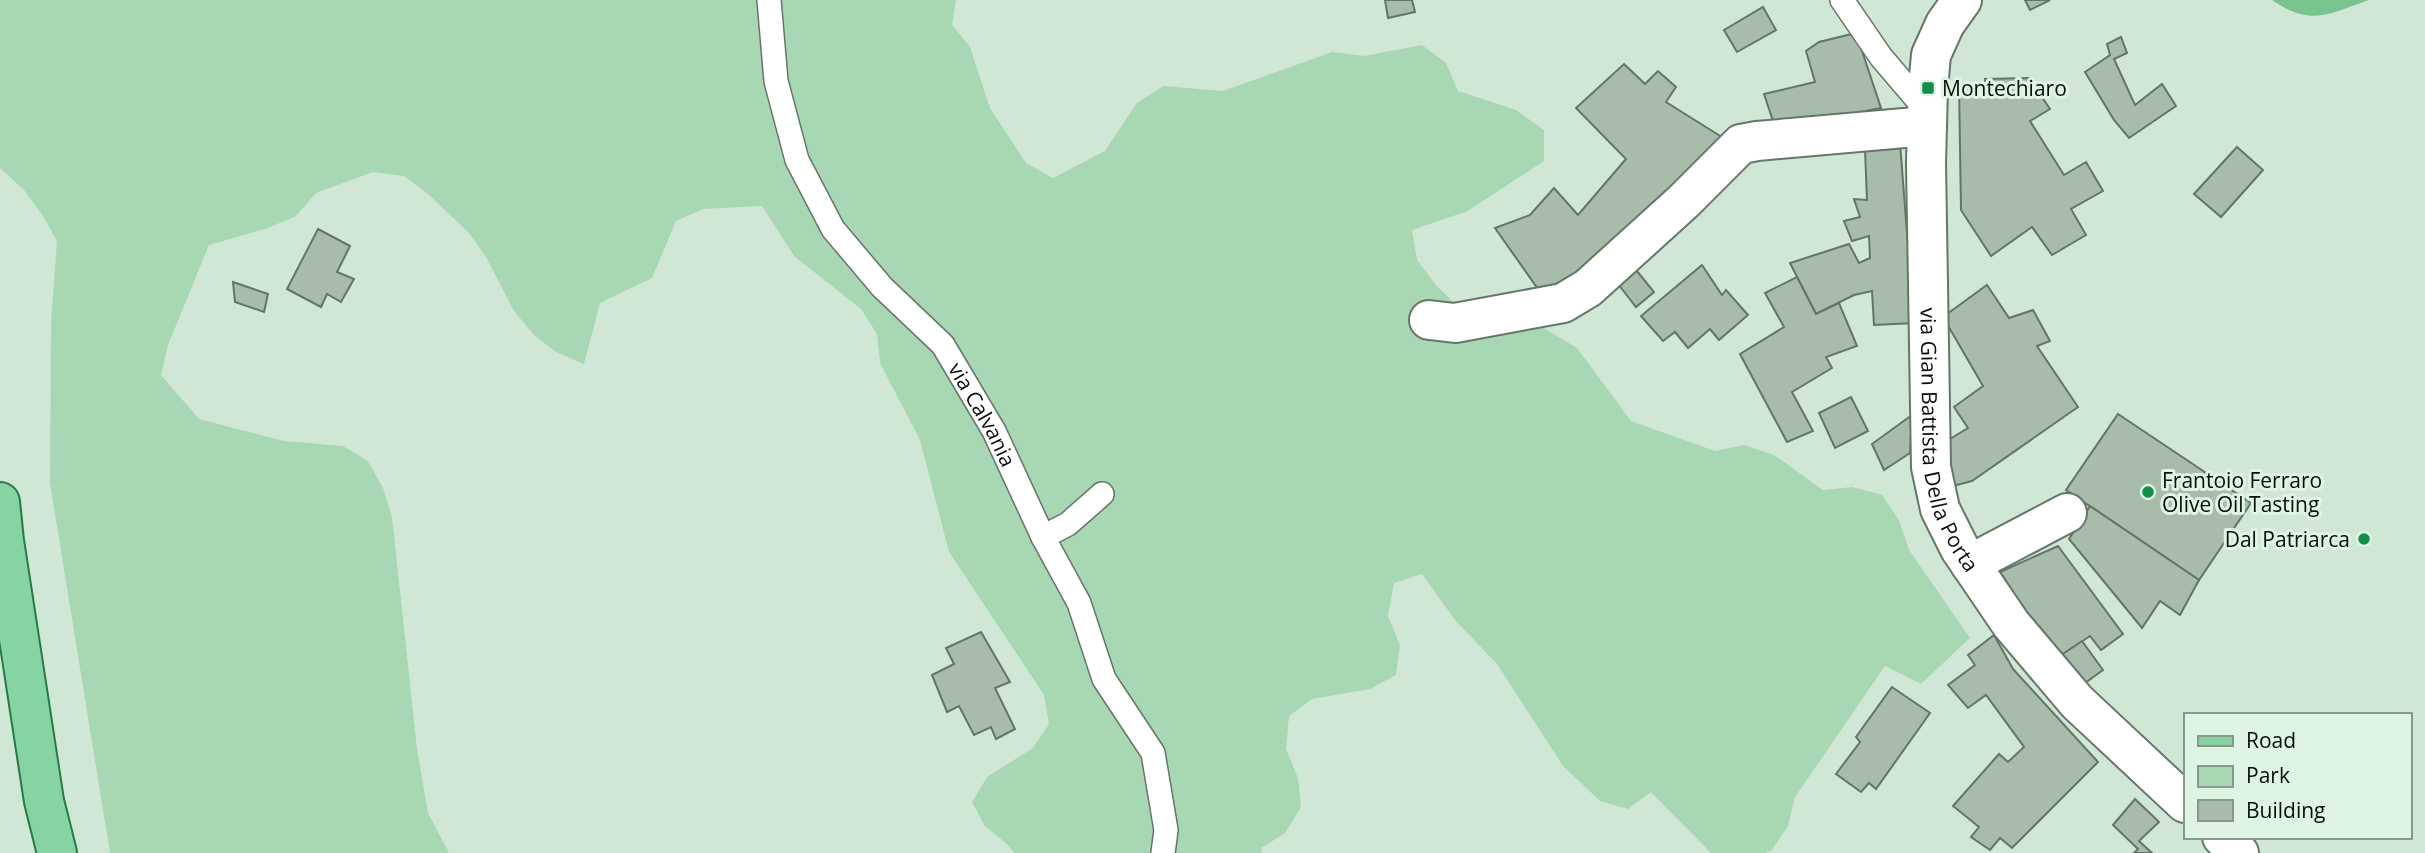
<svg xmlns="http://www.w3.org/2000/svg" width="2425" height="853" font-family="'Open Sans',sans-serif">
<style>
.green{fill:#a7d7b3}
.forest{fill:#78c38e}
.building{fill:#a7bcab;stroke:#627667;stroke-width:2}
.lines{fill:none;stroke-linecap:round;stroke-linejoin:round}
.lane-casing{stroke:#647768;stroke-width:26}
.street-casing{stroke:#647768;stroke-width:42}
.primary-casing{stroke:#257b46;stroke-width:42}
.lane{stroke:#fff;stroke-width:23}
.street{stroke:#fff;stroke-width:38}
.primary{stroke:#86d3a4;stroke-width:38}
.poi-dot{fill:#118e4a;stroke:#def5e3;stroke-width:2.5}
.labels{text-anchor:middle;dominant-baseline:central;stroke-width:6;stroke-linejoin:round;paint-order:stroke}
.poi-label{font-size:21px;fill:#070e08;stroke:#def5e3;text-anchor:start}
.street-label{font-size:21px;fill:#070e08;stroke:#def5e3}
</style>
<rect width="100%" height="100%" fill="#d1e7d6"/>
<path class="green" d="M 0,0 L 956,0 L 952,25 L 970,47 L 990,108 L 1026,163 L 1053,178 L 1105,151 L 1137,103 L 1163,86 L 1223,91 L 1332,52 L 1364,56 L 1422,45 L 1446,63 L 1458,91 L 1516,110 L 1544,130 L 1544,161 L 1468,211 L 1412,230 L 1417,260 L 1436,285 L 1457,306 L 1524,316 L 1577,348 L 1631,421 L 1715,451 L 1744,445 L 1774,455 L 1823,490 L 1852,487 L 1882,495 L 1899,520 L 1909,550 L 1970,638 L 1921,684 L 1885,666 L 1795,797 L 1788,826 L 1771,851 L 1765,853 L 1711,853 L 1651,792 L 1628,809 L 1600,801 L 1563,766 L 1497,664 L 1455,620 L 1422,574 L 1394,583 L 1388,616 L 1400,645 L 1396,675 L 1370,689 L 1312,699 L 1289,716 L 1286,749 L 1298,778 L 1301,807 L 1285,833 L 1261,848 L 1262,853 L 1014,853 L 1008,845 L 985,826 L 972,802 L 987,777 L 1033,748 L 1049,724 L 1044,695 L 949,552 L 920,440 L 880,363 L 877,334 L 861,309 L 794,256 L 762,206 L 703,209 L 676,221 L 652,278 L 600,303 L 584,364 L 556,352 L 534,335 L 514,311 L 486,257 L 469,233 L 428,194 L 404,176 L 373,172 L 316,193 L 296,216 L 268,228 L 209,245 L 168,345 L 161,375 L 199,419 L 284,441 L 343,446 L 368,461 L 383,488 L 392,517 L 417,749 L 428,813 L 449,853 L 110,853 L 50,483 L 51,323 L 57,241 L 43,216 L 24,190 L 0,168 Z"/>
<path class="forest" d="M 2272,0 L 2369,0 C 2328,14 2311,27 2272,0 Z"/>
<g class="building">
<path d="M 1385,0 L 1412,0 L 1415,12 L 1388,18 Z"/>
<path d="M 2025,0 L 2050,0 L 2030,10 Z"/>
<path d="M 1763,7 L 1776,30 L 1737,52 L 1724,30 Z"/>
<path d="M 1856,33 L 1881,108 L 1789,126 L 1773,121 L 1764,94 L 1815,82 L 1806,51 L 1819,42 Z"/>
<path d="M 2121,37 L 2127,53 L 2114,59 L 2135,105 L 2162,84 L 2176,106 L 2129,138 L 2114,120 L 2085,72 L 2110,55 L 2107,44 Z"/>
<path d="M 1624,64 L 1645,84 L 1658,71 L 1676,87 L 1666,102 L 1733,144 L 1545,299 L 1495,228 L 1530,215 L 1554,188 L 1578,215 L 1626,159 L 1576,108 Z"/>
<path d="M 2029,78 L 2050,109 L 2030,121 L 2064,175 L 2086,162 L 2103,191 L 2071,209 L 2086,235 L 2052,255 L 2032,227 L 1991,256 L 1961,210 L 1959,85 L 1986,89 L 1985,79 Z"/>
<path d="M 1899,130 L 1914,323 L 1874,325 L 1872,291 L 1854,295 L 1816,314 L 1790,263 L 1849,244 L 1859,263 L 1870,258 L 1869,236 L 1852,241 L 1844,221 L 1860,217 L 1854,199 L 1867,200 L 1865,150 Z"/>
<path d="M 2237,147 L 2263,170 L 2221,217 L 2194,194 Z"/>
<path d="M 318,229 L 350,246 L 337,272 L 354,279 L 341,302 L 327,294 L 321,307 L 287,289 Z"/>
<path d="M 1628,260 L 1654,292 L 1636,307 L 1611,275 Z"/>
<path d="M 1702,265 L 1722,295 L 1726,290 L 1748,315 L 1719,340 L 1710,329 L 1688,348 L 1675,332 L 1663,341 L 1641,316 Z"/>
<path d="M 1797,277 L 1816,314 L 1839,303 L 1857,346 L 1826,357 L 1832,368 L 1792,392 L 1813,431 L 1787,442 L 1740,354 L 1784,327 L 1765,293 Z"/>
<path d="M 233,282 L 268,294 L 264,312 L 235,302 Z"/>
<path d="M 1987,285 L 2009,318 L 2033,310 L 2050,341 L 2037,346 L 2078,407 L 1972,481 L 1949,487 L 1945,442 L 1968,428 L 1954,407 L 1983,386 L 1943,317 Z"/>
<path d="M 1851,397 L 1868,431 L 1835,448 L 1819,413 Z"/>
<path d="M 2118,414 L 2251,503 L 2199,580 L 2066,490 Z"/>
<path d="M 1912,415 L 1910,453 L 1884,470 L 1872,444 Z"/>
<path d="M 2090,506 L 2199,580 L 2180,615 L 2160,601 L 2142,628 L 2069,539 Z"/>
<path d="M 2058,546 L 2123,634 L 2101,650 L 2090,636 L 2057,658 L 2000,572 Z"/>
<path d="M 981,632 L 1010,682 L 995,688 L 1015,729 L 996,739 L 991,727 L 974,735 L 959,706 L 947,712 L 932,675 L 954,664 L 946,648 Z"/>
<path d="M 1994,635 L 2013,669 L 2098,762 L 2012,848 L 2000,838 L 1990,850 L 1971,837 L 1979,827 L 1953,806 L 1999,754 L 2008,762 L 2024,747 L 1986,695 L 1968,708 L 1948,685 L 1975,665 L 1968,655 Z"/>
<path d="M 2082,641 L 2103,670 L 2085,683 L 2057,658 Z"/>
<path d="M 1892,687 L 1930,713 L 1876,789 L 1869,783 L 1861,792 L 1836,774 L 1860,742 L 1856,737 Z"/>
<path d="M 2135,799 L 2159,822 L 2139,841 L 2152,853 L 2134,853 L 2138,849 L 2113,825 Z"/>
</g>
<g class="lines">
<defs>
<g id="lane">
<path id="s1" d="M 769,0 L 776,81 L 797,160 L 833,229 L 882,287 L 943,345 L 994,431 L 1043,537 L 1079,603 L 1104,679 L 1153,753 L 1166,830 L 1163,853"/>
<path d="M 1842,0 L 1881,57 L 1927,111"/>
<path d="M 1043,537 L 1068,524 L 1102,494"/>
</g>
<g id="street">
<path id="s2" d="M 1962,0 L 1945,24 L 1931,55 L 1928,88 L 1926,163 L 1931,467 L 1940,509 L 1960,549 L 2011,624 L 2077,702 L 2185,803"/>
<path d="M 1429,320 L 1455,323 L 1563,303 L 1588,288 L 1684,201 L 1741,144 L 1757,141 L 1927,126"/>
<path d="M 1970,564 L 2067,513"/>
<path d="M 2222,837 L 2239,853"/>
</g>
<path id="primary" d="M 0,502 L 4,541 L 44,801 L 57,853"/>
</defs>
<use href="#lane" class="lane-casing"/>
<use href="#street" class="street-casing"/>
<use href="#primary" class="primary-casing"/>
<use href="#lane" class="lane"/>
<use href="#street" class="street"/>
<use href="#primary" class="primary"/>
</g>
<g class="poi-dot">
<rect x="1921" y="81" width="14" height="14" rx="3.5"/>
<circle cx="2148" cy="492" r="7"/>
<circle cx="2364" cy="539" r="7"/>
</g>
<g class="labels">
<g class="poi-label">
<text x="1942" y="88">Montechiaro</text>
<text x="2162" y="480">Frantoio Ferraro<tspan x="2162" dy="24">Olive Oil Tasting</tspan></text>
<text x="2350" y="539" text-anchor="end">Dal Patriarca</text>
</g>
<g class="street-label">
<text stroke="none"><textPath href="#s1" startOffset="481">via Calvania</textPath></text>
<text stroke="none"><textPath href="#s2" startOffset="452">via Gian Battista Della Porta</textPath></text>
</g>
</g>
<rect x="2184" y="713" width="228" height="126" fill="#def5e3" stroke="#88998b" stroke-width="2"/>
<rect x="2198" y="736" width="35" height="10" fill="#86d3a4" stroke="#88998b" stroke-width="2"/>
<text x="2246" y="748" font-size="21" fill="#070e08">Road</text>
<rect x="2198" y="766" width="35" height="21" fill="#a7d7b3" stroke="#88998b" stroke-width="2"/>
<text x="2246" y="783" font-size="21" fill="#070e08">Park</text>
<rect x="2198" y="800" width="35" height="21" fill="#a7bcab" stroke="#88998b" stroke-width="2"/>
<text x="2246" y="818" font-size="21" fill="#070e08">Building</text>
</svg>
